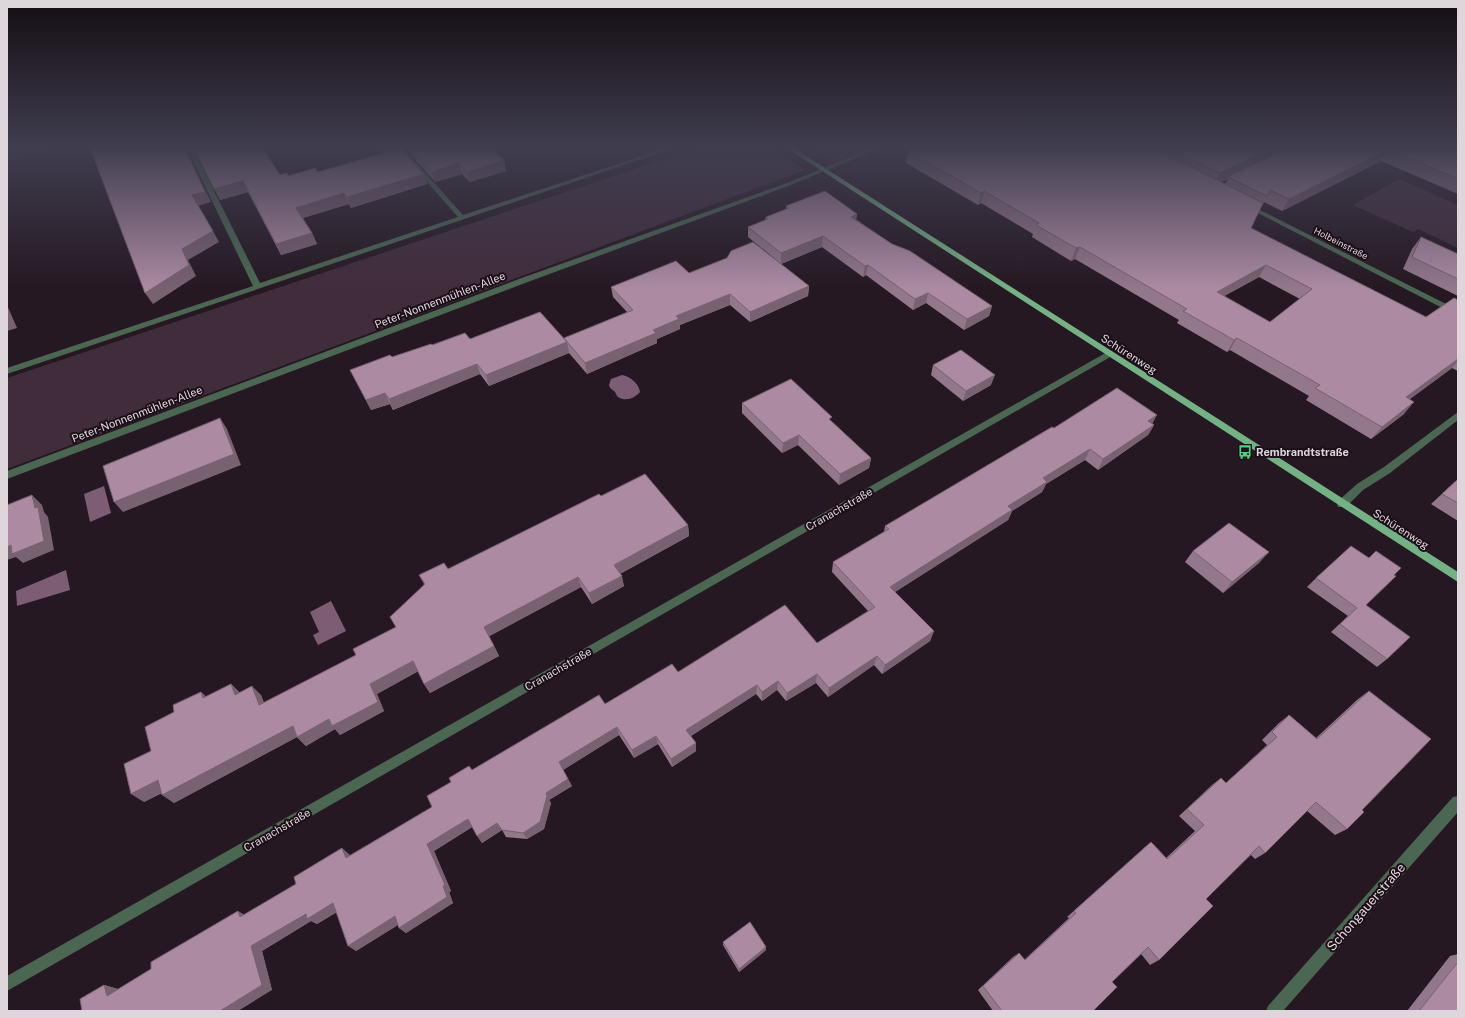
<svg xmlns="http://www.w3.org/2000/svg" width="1465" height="1018" font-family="'Public Sans',sans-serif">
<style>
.green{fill:#412c3c}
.water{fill:#7c5d74}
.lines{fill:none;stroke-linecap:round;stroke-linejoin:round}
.minor{fill:#4a6851;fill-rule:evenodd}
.major{fill:#73b383;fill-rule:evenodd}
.wall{fill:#93778b;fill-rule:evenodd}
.shaded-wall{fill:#786171}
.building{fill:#ab8aa2;stroke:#786171;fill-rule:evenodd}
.labels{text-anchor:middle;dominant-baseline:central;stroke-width:4;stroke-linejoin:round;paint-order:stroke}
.far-street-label{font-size:9px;fill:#dfd6dc;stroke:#1c0f19}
.street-label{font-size:11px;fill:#dfd6dc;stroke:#1c0f19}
.poi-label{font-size:11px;font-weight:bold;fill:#dfd6dc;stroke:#1c0f19;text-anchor:start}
.near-street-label{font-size:13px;fill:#dfd6dc;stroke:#1c0f19}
</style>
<rect width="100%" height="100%" fill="#251822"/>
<g class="green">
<path d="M 7,147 L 62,147 L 7,161 Z"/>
<path d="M 701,147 L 768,147 L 805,170 L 7,469 L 7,378 Z"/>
<path d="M 808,147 L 877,147 L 834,162 Z"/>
<path d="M 1399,179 L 1458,205 L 1458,248 L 1418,229 L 1413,232 L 1353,205 Z"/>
</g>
<g class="water">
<path d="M 622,375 C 630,376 639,384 640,392 C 635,398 626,402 618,397 C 617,396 616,394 615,392 C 612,389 610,389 609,385 L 611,379 Z"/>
<path d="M 104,486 L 111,513 L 90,522 L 84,494 Z"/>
<path d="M 66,570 L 70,590 L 17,606 L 16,591 Z"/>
<path d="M 331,601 L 346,631 L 318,645 L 313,635 L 319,632 L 310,612 Z"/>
</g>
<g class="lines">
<g class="minor">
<path d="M 186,147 L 192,147 L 260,283 L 458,217 L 396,147 L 402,147 L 463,215 L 669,147 L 677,147 L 7,374 L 7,368 L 253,286 Z"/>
<path d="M 875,147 L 883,147 L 791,185 L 525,283 L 7,479 L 7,471 L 519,279 L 787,183 Z"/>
<path d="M 1248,204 L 1458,310 L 1458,316 L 1246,207 L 1244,206 Z"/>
<path d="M 1109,351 L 1112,352 L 1113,354 L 1112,356 L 7,991 L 7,976 Z"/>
<path d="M 1458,412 L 1458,420 L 1390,473 L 1363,490 L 1346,507 L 1338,507 L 1337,504 L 1338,501 L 1357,484 L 1384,467 Z"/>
<path d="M 1458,796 L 1458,812 L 1283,1011 L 1266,1011 L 1268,1006 L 1453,797 Z"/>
</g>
<path class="major" d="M 785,147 L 792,147 L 1458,572 L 1458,582 Z"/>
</g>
<g class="wall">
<path d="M 409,147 L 490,147 L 506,171 L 470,182 L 462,174 L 435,182 L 411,155 Z"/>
<path d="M 920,147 L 1458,147 L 1458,194 L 1381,161 L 1282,211 L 1264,202 L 1251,228 L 1426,317 L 1457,299 L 1458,298 L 1458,371 L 1452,368 L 1410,399 L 1404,414 L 1371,439 L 1306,400 L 1309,396 L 1230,350 L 1227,352 L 1177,323 L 1179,320 L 1075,259 L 1071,261 L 1032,237 L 1033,234 L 981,203 L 978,205 L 906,163 L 908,151 ZM 1228,179 L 1225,184 L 1221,182 ZM 1259,277 L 1300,299 L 1270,322 L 1224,296 Z"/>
<path d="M 380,152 L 427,184 L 351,208 L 349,204 L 303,218 L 312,233 L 317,244 L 281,255 L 248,192 L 220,200 L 280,175 L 288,176 L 318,172 L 381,154 Z"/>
<path d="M 786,206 L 857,220 L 892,244 L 992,306 L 989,316 L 964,330 L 926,303 L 913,310 L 866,275 L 863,277 L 822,247 L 781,264 L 809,286 L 808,296 L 750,322 L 730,305 L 680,325 L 680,329 L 657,339 L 657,343 L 587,374 L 569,353 L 489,386 L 480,374 L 393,410 L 390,404 L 371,410 L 350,370 L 432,345 L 470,339 L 564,339 L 627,312 L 613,297 L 611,287 L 774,258 L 748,237 L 748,227 L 765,220 L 766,217 L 786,209 Z"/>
<path d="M 1421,237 L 1458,254 L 1458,296 L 1403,269 L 1412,249 Z"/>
<path d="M 933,365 L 991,385 L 963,401 L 931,375 Z"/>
<path d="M 742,403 L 832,422 L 871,458 L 869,468 L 839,485 L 798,445 L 782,453 L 742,413 Z"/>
<path d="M 1152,423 L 1154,425 L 1148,435 L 1098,470 L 1085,460 L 1046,484 L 1042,492 L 1012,511 L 1008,520 L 895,592 L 934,631 L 930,641 L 882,674 L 874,665 L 828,697 L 816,683 L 786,701 L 777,690 L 762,701 L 756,694 L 691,736 L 696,743 L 696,751 L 672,767 L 658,744 L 634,758 L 619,735 L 563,770 L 568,779 L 572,786 L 549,800 L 551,803 L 544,829 L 527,839 L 506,837 L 502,830 L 482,843 L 472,827 L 434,851 L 451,891 L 449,892 L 453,903 L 406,933 L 399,928 L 398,925 L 356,951 L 337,912 L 317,924 L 311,921 L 262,951 L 272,990 L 82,1011 L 104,985 L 118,989 L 296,884 L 350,855 L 432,807 L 472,770 L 605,704 L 678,672 L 817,643 L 868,611 L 832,572 L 833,562 L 884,532 L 885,526 L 1054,428 Z"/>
<path d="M 1458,479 L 1458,521 L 1431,504 Z"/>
<path d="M 601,496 L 688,525 L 689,536 L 620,574 L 624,586 L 592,604 L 581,587 L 489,636 L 499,656 L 430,693 L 424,684 L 418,671 L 377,694 L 384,711 L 340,735 L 335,729 L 306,746 L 297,737 L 174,803 L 162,793 L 144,802 L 151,751 L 174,712 L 201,692 L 206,697 L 231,684 L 239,692 L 261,695 L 264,703 L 356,655 L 396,627 L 424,584 L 419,575 L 448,569 Z"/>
<path d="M 1193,551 L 1260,562 L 1223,593 L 1185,562 Z"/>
<path d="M 1369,558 L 1366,605 L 1387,659 L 1377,667 L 1331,632 L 1348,616 L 1307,587 L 1316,578 Z"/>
<path d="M 1369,691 L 1362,810 L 1347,829 L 1335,835 L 1307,811 L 1265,853 L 1255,859 L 1251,855 L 1206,899 L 1159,960 L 1150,965 L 1141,954 L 1112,982 L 1093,1011 L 993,1011 L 978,990 L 1013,957 L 1019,953 L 1024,960 L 1069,918 L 1067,917 L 1143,849 L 1151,842 L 1166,858 L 1195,831 L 1179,816 L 1212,785 L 1221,778 L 1226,783 L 1267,745 L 1262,740 L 1279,723 L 1289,715 L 1316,738 L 1358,699 Z"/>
<path d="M 723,942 L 766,950 L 739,972 L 723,945 Z"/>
<path d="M 1458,954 L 1458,1011 L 1407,1011 L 1450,956 Z"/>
</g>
<g class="shaded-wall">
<path d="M 184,147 L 185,147 L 185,148 L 211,202 L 198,206 L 192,195 Z"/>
<path d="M 587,147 L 594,147 L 587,149 Z"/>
<path d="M 1274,147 L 1291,147 L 1228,177 L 1228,179 L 1214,185 L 1220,173 Z"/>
<path d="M 1389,149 L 1381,161 L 1282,211 L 1289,199 Z"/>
<path d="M 504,160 L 506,171 L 470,182 L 467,172 Z"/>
<path d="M 459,163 L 462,174 L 435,182 L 432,172 Z"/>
<path d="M 424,174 L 427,184 L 351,208 L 347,197 Z"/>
<path d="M 243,181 L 248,192 L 220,200 L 214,189 Z"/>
<path d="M 984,191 L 981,203 L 978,205 L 981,193 Z"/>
<path d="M 344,193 L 349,204 L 301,218 L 296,208 Z"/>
<path d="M 857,214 L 856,225 L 851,217 Z"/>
<path d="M 213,231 L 219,242 L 188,260 L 196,276 L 153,304 L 145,293 L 182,249 Z"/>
<path d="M 312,233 L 317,244 L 281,255 L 276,244 Z"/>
<path d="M 823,236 L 822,247 L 781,264 L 781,253 Z"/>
<path d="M 1080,247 L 1075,259 L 1071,261 L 1076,248 Z"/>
<path d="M 868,265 L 866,275 L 863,277 L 865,266 Z"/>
<path d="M 1266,265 L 1259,277 L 1210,304 L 1217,292 Z"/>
<path d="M 809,286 L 808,296 L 750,322 L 750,312 Z"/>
<path d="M 928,293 L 926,303 L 913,310 L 915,299 Z"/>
<path d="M 730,294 L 730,305 L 680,325 L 680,329 L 657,339 L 657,343 L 587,374 L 585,363 L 653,330 L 676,316 Z"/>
<path d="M 7,305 L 17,328 L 7,331 Z"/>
<path d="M 992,306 L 989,316 L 964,330 L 967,319 Z"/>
<path d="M 1237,338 L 1230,350 L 1227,352 L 1234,340 Z"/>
<path d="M 567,342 L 569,353 L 489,386 L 486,375 Z"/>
<path d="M 1458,359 L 1458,361 L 1452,368 L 1396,409 L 1406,397 Z"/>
<path d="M 477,364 L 480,374 L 393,410 L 389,399 Z"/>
<path d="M 995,375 L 991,385 L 963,401 L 966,391 Z"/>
<path d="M 385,393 L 390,404 L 371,410 L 366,400 Z"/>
<path d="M 1414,402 L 1404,414 L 1371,439 L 1382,427 Z"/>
<path d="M 1157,415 L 1151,426 L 1148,421 Z"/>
<path d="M 220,418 L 227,429 L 241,465 L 123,512 L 114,502 Z"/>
<path d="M 1154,425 L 1148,435 L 1098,470 L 1103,459 Z"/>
<path d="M 799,435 L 798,445 L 782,453 L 783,443 Z"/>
<path d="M 1090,449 L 1085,460 L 1046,484 L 1042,492 L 1012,511 L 1008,520 L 887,597 L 890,587 L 1008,506 L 1043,478 Z"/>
<path d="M 871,458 L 869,468 L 839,485 L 840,474 Z"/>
<path d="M 32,495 L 42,505 L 44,512 L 48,517 L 54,550 L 23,563 L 16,557 L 7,560 L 7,547 L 35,508 Z"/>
<path d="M 688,525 L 689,536 L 616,576 L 614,565 Z"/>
<path d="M 1269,552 L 1260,562 L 1223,593 L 1232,582 Z"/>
<path d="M 622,576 L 624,586 L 592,604 L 589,593 Z"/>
<path d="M 578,577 L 581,587 L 488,637 L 484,627 Z"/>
<path d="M 934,631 L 930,641 L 882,674 L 885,665 Z"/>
<path d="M 494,646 L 499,656 L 430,693 L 424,684 Z"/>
<path d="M 877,656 L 874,665 L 828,697 L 829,688 Z"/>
<path d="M 413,661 L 419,671 L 377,694 L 384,711 L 340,735 L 335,729 L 306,746 L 297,737 L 174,803 L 162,795 L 293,726 Z"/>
<path d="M 817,674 L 816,683 L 786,701 L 787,693 Z"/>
<path d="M 778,681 L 777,690 L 762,701 L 762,692 Z"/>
<path d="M 231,684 L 240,693 L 235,695 Z"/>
<path d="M 757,685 L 756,694 L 687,738 L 686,730 Z"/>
<path d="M 252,686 L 261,695 L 268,714 L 259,705 Z"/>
<path d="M 201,692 L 211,701 L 203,698 Z"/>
<path d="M 617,727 L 619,735 L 563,770 L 559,762 Z"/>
<path d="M 656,736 L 658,744 L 634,758 L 632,750 Z"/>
<path d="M 696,743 L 696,751 L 672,767 L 671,759 Z"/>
<path d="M 568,779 L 572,786 L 549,800 L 546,793 Z"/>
<path d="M 158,780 L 170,788 L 144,802 L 131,794 Z"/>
<path d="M 547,796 L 551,803 L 544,829 L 527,839 L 523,833 Z"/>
<path d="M 468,819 L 474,826 L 434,851 L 451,891 L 449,892 L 453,903 L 406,933 L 399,928 L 427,844 Z"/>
<path d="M 497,823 L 502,830 L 482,843 L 477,836 Z"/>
<path d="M 342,848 L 350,855 L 354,864 L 346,858 Z"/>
<path d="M 333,903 L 342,909 L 317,924 L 311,921 L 262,951 L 272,990 L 238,1011 L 220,1011 L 251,946 L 306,914 Z"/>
<path d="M 238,911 L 248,917 L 240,917 Z"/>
<path d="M 395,916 L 402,922 L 356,951 L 348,946 Z"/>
<path d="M 766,947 L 766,950 L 739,972 L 739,969 Z"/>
<path d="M 104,985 L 118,989 L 121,1000 L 107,996 Z"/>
</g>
<g class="building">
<path d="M 94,147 L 184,147 L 205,192 L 192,195 L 213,231 L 182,249 L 189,265 L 145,293 L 92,153 Z"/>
<path d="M 193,147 L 262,147 L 280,175 L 287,173 L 288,176 L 315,168 L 318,172 L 381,154 L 380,152 L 400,147 L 424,174 L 347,197 L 344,193 L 296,208 L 312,233 L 276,244 L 243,181 L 214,189 Z"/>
<path d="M 410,147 L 490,147 L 504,160 L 467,172 L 459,163 L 432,172 Z"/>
<path d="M 920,147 L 1151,147 L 1263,203 L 1251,228 L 1426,317 L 1454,298 L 1458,300 L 1458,359 L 1406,397 L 1414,402 L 1382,427 L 1315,388 L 1320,385 L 1237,338 L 1234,340 L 1183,311 L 1187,309 L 1080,247 L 1076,248 L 1036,225 L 1039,223 L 984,191 L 981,193 L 908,151 ZM 1266,265 L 1312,289 L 1270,322 L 1217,292 Z"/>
<path d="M 1165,147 L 1274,147 L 1220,173 Z"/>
<path d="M 1289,147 L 1458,147 L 1458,179 L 1389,149 L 1289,199 L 1270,190 L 1267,196 L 1228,177 Z"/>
<path d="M 825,191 L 857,214 L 851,217 L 892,244 L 910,251 L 992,306 L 967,319 L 928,293 L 915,299 L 868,265 L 865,266 L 823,236 L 781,253 L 748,227 L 768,219 L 766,217 L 789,208 L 786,206 Z"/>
<path d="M 1421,237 L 1458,254 L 1458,279 L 1412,257 Z"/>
<path d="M 753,242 L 809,286 L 750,312 L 730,294 L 676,316 L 679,319 L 653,330 L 656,333 L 585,363 L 564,338 L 633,310 L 611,287 L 676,261 L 689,273 L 727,258 L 731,251 Z"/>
<path d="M 540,312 L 567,342 L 486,375 L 477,364 L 389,399 L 385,393 L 366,400 L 350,370 L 390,355 L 392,357 L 431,344 L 432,345 L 465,333 L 470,339 Z"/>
<path d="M 961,350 L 995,375 L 966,391 L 933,365 Z"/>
<path d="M 791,379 L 832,417 L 829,419 L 871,458 L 840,474 L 799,435 L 783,443 L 742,403 Z"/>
<path d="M 1117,388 L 1157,415 L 1148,421 L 1154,425 L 1103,459 L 1090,449 L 1043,478 L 1047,482 L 1008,506 L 1012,510 L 890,587 L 934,631 L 885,665 L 877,656 L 829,688 L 817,674 L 787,693 L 778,681 L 762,692 L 757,685 L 686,730 L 696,743 L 671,759 L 656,736 L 632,750 L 617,727 L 559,762 L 568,779 L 546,793 L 547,796 L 540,822 L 523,833 L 502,830 L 497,823 L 477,836 L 468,819 L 427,844 L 445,885 L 443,886 L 447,897 L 399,928 L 395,916 L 348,946 L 333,903 L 307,919 L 306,914 L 251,946 L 262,985 L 220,1011 L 82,1011 L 80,999 L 104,985 L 107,996 L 151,969 L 151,962 L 238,911 L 240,917 L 296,884 L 294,877 L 342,848 L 346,858 L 432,807 L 427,796 L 451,782 L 449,778 L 469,766 L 472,770 L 599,695 L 605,704 L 672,664 L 678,672 L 785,605 L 817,643 L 875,607 L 833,562 L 889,529 L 885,526 L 1052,427 L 1054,428 Z"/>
<path d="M 220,418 L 234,454 L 114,502 L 103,466 Z"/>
<path d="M 645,474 L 688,525 L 614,565 L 622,576 L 589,593 L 578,577 L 484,627 L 494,646 L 424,684 L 413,661 L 370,684 L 378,702 L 332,726 L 329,719 L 297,737 L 293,726 L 162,795 L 158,780 L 131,794 L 124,764 L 151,751 L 145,727 L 174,712 L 173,705 L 201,692 L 203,698 L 231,684 L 235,695 L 252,686 L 259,705 L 356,655 L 353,649 L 396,627 L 390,617 L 425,584 L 419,575 L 444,563 L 448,569 L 599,494 L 601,496 Z"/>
<path d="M 1458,479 L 1458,503 L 1442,494 Z"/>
<path d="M 32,495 L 35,508 L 38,507 L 44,541 L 12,554 L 11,545 L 7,547 L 7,505 Z"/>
<path d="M 1229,523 L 1269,552 L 1232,582 L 1193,551 Z"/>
<path d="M 1351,546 L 1369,558 L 1376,551 L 1401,568 L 1394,575 L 1396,576 L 1366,605 L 1410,637 L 1387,659 L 1340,624 L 1357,608 L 1316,578 Z"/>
<path d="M 1369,691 L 1431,739 L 1362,810 L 1364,812 L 1347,829 L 1316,802 L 1265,853 L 1259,846 L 1206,899 L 1213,906 L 1159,960 L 1148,947 L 1112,982 L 1117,987 L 1093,1011 L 1002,1011 L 983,986 L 1019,953 L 1025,960 L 1076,913 L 1074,911 L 1151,842 L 1167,859 L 1204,825 L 1187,809 L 1221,778 L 1226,783 L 1277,737 L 1272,732 L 1289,715 L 1317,739 Z"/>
<path d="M 750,922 L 766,947 L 739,969 L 723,942 Z"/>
<path d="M 1458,962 L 1458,1011 L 1419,1011 Z"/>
</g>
<linearGradient id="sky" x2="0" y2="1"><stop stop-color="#140d13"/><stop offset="0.51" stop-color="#403d4f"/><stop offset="1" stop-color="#403d4f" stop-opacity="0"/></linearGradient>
<rect width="1465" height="289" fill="url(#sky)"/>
<defs>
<symbol id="bus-bare" viewBox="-9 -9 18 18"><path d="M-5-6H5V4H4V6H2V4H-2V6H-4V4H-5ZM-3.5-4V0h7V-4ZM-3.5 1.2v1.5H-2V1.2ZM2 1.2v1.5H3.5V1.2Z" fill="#46d77a" stroke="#1c0f19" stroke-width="2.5" paint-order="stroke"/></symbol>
</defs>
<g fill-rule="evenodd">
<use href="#bus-bare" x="1235" y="442" width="20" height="20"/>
</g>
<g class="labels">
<g class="far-street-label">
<text transform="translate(1341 243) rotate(27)">Holbeinstraße</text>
</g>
<g class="street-label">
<text transform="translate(440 300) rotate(-21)">Peter-Nonnenmühlen-Allee</text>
<text transform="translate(1129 354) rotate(33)">Schürenweg</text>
<text transform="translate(137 414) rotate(-21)">Peter-Nonnenmühlen-Allee</text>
<text transform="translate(839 509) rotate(-30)">Cranachstraße</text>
<text transform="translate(1401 529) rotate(33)">Schürenweg</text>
<text transform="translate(558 669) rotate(-30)">Cranachstraße</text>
<text transform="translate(277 830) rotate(-30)">Cranachstraße</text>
</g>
<g class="poi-label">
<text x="1256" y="452">Rembrandtstraße</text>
</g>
<g class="near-street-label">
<text transform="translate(1366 907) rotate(-49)">Schongauerstraße</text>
</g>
</g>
<rect width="1465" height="1018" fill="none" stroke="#dfd6dc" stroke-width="16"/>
</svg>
